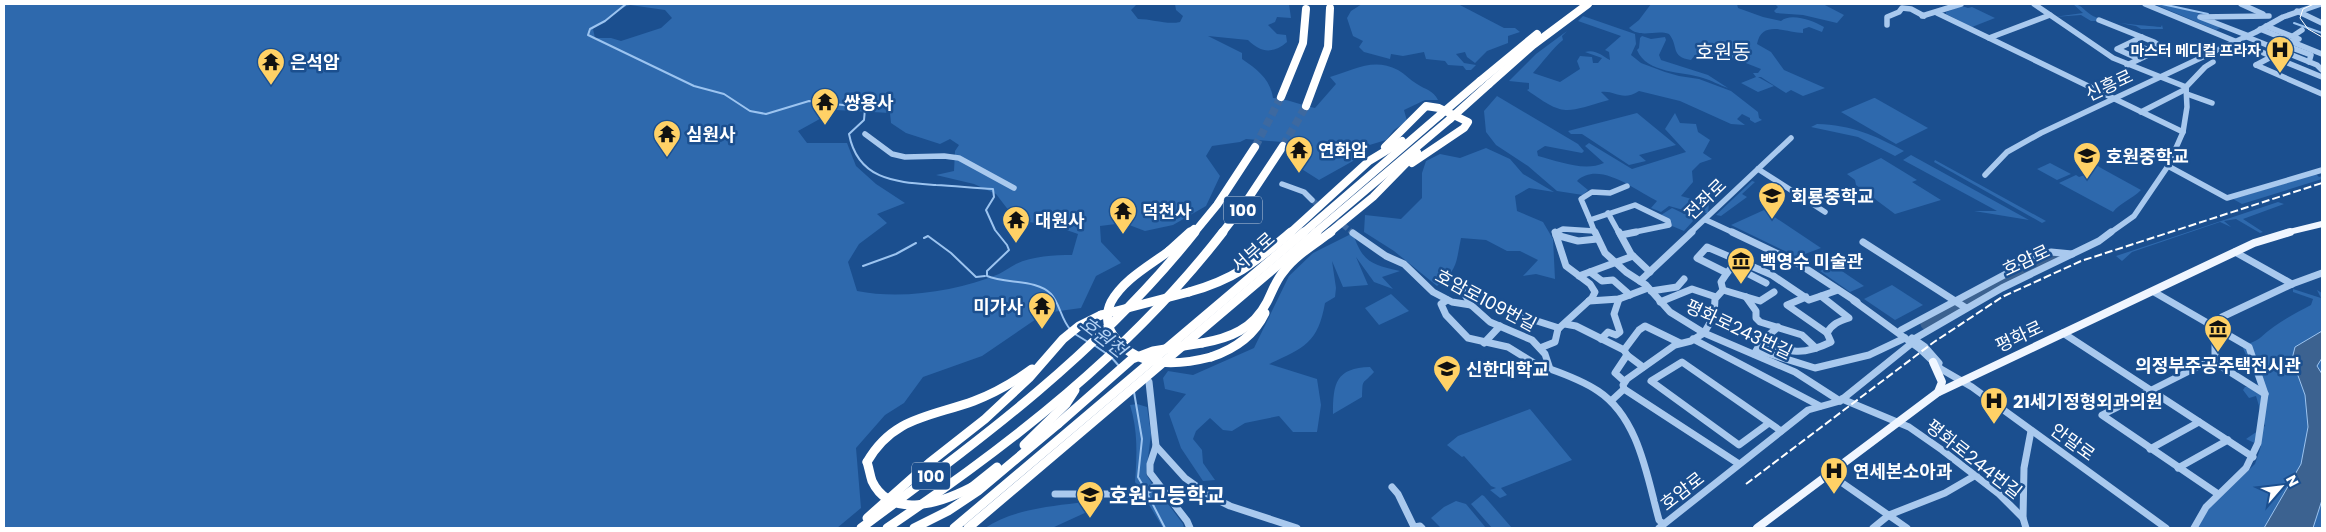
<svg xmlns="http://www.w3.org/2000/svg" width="2326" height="532" font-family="Poppins,'Noto Sans KR',sans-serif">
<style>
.green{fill:#2e69ad;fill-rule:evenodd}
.water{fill:#3c6290;stroke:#9cc4f0}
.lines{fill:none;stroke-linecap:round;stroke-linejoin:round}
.stream{stroke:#9cc4f0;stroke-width:2}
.river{stroke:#3c6290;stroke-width:11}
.minor-tunnel{stroke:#3d69a0;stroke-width:5.5;stroke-dasharray:5.5 2.5;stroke-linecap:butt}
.highway-tunnel{stroke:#3d69a0;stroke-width:8;stroke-dasharray:8 4;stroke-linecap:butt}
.minor-far1{stroke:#a9c9ee;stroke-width:5.5}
.minor{stroke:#a9c9ee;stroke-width:7}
.major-far1{stroke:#f0f6ff;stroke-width:6}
.major{stroke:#f0f6ff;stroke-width:8}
.highway-far1{stroke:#fff;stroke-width:8}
.highway{stroke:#fff;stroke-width:9}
.tram{stroke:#fff;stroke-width:1}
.rail{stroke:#fff;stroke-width:2;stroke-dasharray:8 3;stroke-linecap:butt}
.highway-bridge-far1{stroke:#fff;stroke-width:8}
.highway-bridge{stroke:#fff;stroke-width:9}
.labels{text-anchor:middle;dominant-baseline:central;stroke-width:5;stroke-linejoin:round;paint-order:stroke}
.far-poi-label{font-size:15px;font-weight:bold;fill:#fff;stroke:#1b4f8f;text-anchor:end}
.shield{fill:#1b4f8f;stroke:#bbcadd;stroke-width:1}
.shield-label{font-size:16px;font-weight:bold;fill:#fff}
.poi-label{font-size:18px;font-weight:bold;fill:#fff;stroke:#1b4f8f;text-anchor:start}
.street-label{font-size:18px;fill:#fff;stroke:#1b4f8f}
.water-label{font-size:19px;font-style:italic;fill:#b5d3f5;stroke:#1b4f8f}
.quarter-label{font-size:20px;fill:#fff;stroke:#1b4f8f}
.near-poi-label{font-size:21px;font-weight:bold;fill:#fff;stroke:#1b4f8f;text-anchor:start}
</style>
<rect width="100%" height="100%" fill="#1b4f8f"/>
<g class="green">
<path d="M 4,4 L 1142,4 L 1136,5 L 1131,10 L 1138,19 C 1152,19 1167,25 1180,22 L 1183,16 L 1176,10 L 1175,4 L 1289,4 L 1291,18 L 1277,17 L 1275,22 L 1268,25 L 1277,34 L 1286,35 L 1287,42 C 1273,54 1261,53 1248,40 L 1208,36 L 1242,53 L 1242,59 C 1258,70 1270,79 1273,98 C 1288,99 1300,105 1315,108 L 1336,84 L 1330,77 C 1354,70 1373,57 1398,70 C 1405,74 1410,80 1417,84 C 1426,90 1433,90 1438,100 L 1425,100 L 1404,110 L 1407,121 L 1394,130 L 1386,140 L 1363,147 L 1353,161 L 1319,180 L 1297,166 L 1294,143 L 1246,139 L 1240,142 L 1212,146 L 1206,156 L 1220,176 L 1206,206 L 1173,225 L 1145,231 L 1124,223 L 1100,226 L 1101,242 L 1121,263 L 1096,276 L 1081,308 L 1045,313 L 982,356 L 923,377 L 904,403 L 885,415 L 856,448 L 861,508 L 837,528 L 4,528 ZM 630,5 L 665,10 L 672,18 L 661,28 L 621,41 L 611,38 L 595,38 L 593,29 C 606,21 616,9 630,5 ZM 836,110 L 890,113 L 891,123 L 906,133 L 940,144 L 950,139 L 959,145 L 955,151 L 954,171 L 936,175 L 974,184 L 996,194 L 1016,220 L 1055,226 L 1078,234 L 1072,255 C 1055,255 1032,256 1016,264 C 1010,267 1005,271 999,274 C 957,291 902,300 857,291 L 848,262 L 859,244 L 887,223 L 877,214 L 905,203 L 876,184 L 856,166 L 847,143 L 807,143 L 798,131 Z"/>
<path d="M 1362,4 L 1458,4 L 1504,28 L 1515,28 L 1520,32 L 1508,36 L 1508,43 L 1487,51 L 1475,63 L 1467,57 L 1465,52 L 1456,54 L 1464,63 L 1476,65 L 1471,70 L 1466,70 L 1463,66 L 1448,65 L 1445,61 L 1426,59 L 1424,52 L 1403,56 L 1391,54 L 1390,59 L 1364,52 L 1359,47 L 1363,41 L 1353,36 L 1347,18 L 1351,11 Z"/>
<path d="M 1651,4 L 1737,4 L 1738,8 L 1763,17 L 1781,21 C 1791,12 1814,21 1824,27 L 1822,32 L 1809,27 L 1803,29 L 1803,33 C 1787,33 1762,19 1757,44 L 1771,52 L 1784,70 L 1825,88 L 1803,96 L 1791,90 L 1786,93 L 1761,77 L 1758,77 L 1774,86 L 1758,92 L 1741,83 L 1756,77 L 1753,73 L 1758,73 L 1761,69 L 1733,58 L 1719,61 L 1695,55 L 1691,60 C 1670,57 1679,46 1669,34 C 1656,29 1641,39 1629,28 L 1639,20 Z"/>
<path d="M 1775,4 L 1823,4 L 1844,15 L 1837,23 L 1803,15 L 1776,13 L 1774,11 L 1778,7 Z"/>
<path d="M 2073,4 C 2082,4 2086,13 2093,16 C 2110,24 2142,25 2161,27 L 2162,25 L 2163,29 L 2141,29 L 2136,26 L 2098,19 L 2100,21 L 2091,21 L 2081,15 L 2054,17 L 2083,13 Z"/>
<path d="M 2154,4 C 2175,4 2206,13 2220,28 L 2216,30 Z"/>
<path d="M 1962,6 L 1968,8 L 1972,7 L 1995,18 L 1972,27 L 1946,14 L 1946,12 Z"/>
<path d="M 1583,16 L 1635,34 L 1636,44 L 1631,55 L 1641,63 L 1665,72 L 1679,76 L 1699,79 L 1731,91 L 1758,112 L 1759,118 L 1762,120 L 1755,123 L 1750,120 L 1750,118 L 1742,114 L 1737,119 L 1745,125 L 1731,124 L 1680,101 L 1639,91 C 1622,102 1615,90 1601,92 L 1609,100 C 1565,112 1566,118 1527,90 L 1529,89 L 1529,83 L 1509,81 L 1536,54 L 1567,31 L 1562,36 L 1563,40 C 1552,49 1542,63 1533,73 L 1560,82 L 1580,69 L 1577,61 L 1580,56 L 1592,57 L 1593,63 L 1598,63 L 1602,58 L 1585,52 C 1596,49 1602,56 1610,60 L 1609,52 L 1605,50 L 1621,36 L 1578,21 Z"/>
<path d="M 1642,36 L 1651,39 L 1665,37 L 1666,40 L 1659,55 L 1661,60 L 1708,75 L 1728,88 C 1719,85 1711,80 1703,78 C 1682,71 1647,74 1637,50 L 1639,48 L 1640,38 Z"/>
<path d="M 1497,96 L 1578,144 L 1584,151 L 1582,153 L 1545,146 L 1537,151 L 1538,156 C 1558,161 1584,172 1604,163 L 1585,146 L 1589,143 L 1632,169 L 1686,152 L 1665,129 L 1675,113 L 1680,123 L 1696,124 L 1698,132 L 1710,140 L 1703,153 L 1712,159 L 1700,163 L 1692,171 L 1693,182 L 1681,196 L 1709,204 L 1708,213 L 1694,213 L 1669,206 L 1661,212 L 1651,208 L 1657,201 C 1636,191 1599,160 1577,181 L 1588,190 L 1583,195 L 1557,191 L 1528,166 L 1496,145 L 1486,132 L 1484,111 Z"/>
<path d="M 1874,98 L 1875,98 L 1928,128 L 1896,144 L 1841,112 Z"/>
<path d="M 1637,113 L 1676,145 L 1639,155 L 1646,161 L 1629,165 L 1582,134 L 1571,134 L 1568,131 Z"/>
<path d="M 1817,124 C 1852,125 1874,135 1904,151 L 1895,156 L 1858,137 L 1811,127 Z"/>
<path d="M 1486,148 L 1510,159 L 1523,174 L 1554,192 L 1529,188 L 1515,196 L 1517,211 L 1543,222 L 1553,239 L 1555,279 L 1536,274 L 1523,276 L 1538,260 L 1520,251 L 1507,251 L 1486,240 L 1461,238 C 1456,262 1458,270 1437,286 L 1394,251 L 1364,232 L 1365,215 L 1401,219 L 1422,198 L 1422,173 L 1426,161 L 1440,154 L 1460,158 Z"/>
<path d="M 1911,155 L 2029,220 L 1974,211 L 1997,211 L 1903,160 Z"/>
<path d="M 1881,158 L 1917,180 L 1912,182 L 1941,200 L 1895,214 L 1856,185 L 1855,180 L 1847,174 Z"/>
<path d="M 1935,160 L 2046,221 L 2042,223 L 1934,162 Z"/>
<path d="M 2050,163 L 2071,174 L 2057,180 L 2037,169 Z"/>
<path d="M 2098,166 L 2101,168 L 2141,190 C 2132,199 2120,203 2113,212 L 2059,183 L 2076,175 L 2079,177 L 2085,175 L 2082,172 Z"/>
<path d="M 2316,174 L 2319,177 L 2322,176 L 2322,179 L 2242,204 L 2233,199 Z"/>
<path d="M 1752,181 L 1755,182 L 1742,194 L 1747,197 L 1721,216 L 1716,215 Z"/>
<path d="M 2278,202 L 2284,204 L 2243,219 L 2263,232 L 2260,233 L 2236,219 L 2224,221 L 2231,227 L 2220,222 L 2132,252 L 2122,261 L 2116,256 Z"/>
<path d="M 1672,208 L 1691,217 L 1693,221 L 1684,231 L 1672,226 L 1671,221 L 1661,215 Z"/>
<path d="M 1764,210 L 1821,248 L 1797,257 L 1731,225 Z"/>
<path d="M 1353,233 C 1362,262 1372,265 1400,271 L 1382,277 L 1393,289 L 1374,282 L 1356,257 L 1368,285 L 1343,287 L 1332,261 L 1336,288 L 1335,297 L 1325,303 C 1318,343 1304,348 1269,364 L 1317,379 L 1321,405 L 1317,432 L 1293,432 L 1279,416 L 1245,423 L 1232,431 L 1223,430 L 1210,418 L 1196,431 L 1193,439 L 1202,450 L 1203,463 L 1215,480 L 1203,481 L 1181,448 L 1169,414 L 1186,394 L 1165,389 L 1163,378 L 1168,371 L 1193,375 L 1254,348 L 1289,276 L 1313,253 Z"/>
<path d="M 1833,265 L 1864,286 L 1850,292 L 1820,271 Z"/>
<path d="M 1892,285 L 1923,305 L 1895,320 L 1864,299 Z"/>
<path d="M 2293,289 L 2321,298 L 2317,290 L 2322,293 L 2322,528 L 2198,528 L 2209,508 L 2255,464 L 2261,446 L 2246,439 L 2265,426 L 2256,396 L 2249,398 L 2243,390 L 2245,387 L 2252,387 L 2258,384 L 2243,348 C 2248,342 2254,343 2260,338 C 2276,323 2292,315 2311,305 L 2313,299 L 2293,292 Z"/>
<path d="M 1391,294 L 1409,311 L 1379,325 L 1365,308 Z"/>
<path d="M 1370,367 L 1374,372 C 1361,386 1363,378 1362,397 L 1333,414 C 1333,383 1336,368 1370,367 Z"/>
<path d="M 1137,404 L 1147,407 L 1151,434 L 1146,474 L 1152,484 L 1141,490 L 1135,482 C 1137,456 1138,430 1130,405 Z"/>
<path d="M 1530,409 L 1572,460 L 1501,488 L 1507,495 L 1500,498 L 1490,490 L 1496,488 L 1491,486 L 1464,456 L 1462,457 L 1447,445 L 1458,436 Z"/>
<path d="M 1157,489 L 1183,524 L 1184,528 L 1163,528 L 1144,496 Z"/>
<path d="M 1482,495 L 1484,496 L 1512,528 L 1492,528 L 1471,504 Z"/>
<path d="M 1091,501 L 1100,506 L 1052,528 L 985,528 C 1014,508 1057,506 1091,501 Z"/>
<path d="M 1456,501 L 1466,504 L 1486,528 L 1441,528 L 1431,518 L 1444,507 Z"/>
</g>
<path class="water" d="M 2322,331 L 2322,358 L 2317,366 L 2322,374 L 2322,500 L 2313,528 L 2264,528 L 2301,464 L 2308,427 L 2305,395 L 2292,359 L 2295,347 Z"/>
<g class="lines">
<g class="stream">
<path d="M 626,4 L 605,21 L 590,29 L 588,35 L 694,86 L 724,94 L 750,111 L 766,114 L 809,101 L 860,107 L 865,109 L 864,120 L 849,134 C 858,181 897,182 936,185 C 955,186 974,188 993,189 L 994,197 L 986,210 L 995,230 L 1007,245 L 1009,250 L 987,271 L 987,276 C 1006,284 1037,279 1051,294 C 1060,304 1061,319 1070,329"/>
<path d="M 2162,4 L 2208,14"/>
<path d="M 2294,23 L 2322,33"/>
<path d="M 924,238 L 928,236 L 951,253 L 976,277 L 985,276"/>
<path d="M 863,266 L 896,254 L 916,243"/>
<path d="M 1075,334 L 1088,342"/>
<path d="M 1094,345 L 1107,354"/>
<path d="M 1112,358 L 1119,366"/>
<path d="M 1134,392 L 1142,439 L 1138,477 L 1145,489"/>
<path d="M 1147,493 L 1165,528"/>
</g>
<path class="river" d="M 1926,324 L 2002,281 L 2054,256"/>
<path class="minor-tunnel" d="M 1312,200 L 1353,233"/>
<g class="highway-tunnel">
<path d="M 1283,146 L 1306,106"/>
<path d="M 1255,147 L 1281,97"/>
</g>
<g class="minor-far1">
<path d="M 2034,4 L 2113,58 L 2186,87"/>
<path d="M 2145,4 L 2322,77"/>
<path d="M 2241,4 L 2263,14"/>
<path d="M 2297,11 L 2322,23"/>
<path d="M 1937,13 L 1989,38"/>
<path d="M 2050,15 L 1989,38 L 2183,132"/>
<path d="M 1922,16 L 1961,4"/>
<path d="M 2099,20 L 2154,42 L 2163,48 L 2127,65"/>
<path d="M 1887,25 L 1887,17 L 1899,12 L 1902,8 L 1911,9 L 1924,16"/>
<path d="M 2266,26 L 2299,39 L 2292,42"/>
<path d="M 2260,29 L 2322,54"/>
<path d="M 2249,36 L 2200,17 L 2269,16"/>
<path d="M 2293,36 L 2302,30"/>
<path d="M 2247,37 L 2317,65 L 2322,70"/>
<path d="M 2131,43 L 2154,52"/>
<path d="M 2284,49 L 2278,46 L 2282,44 L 2311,55 L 2309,62"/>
<path d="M 2139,59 L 2117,49 L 2142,37"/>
<path d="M 2256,65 L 2322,94"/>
<path d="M 2256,65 L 2273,56"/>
<path d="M 2186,87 L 2205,67 L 2213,62"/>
<path d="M 2187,94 L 2212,103"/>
<path d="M 2141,112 L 2186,89"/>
<path d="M 865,134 L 892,154 L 905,157 L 944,156 L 959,158 L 1014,188"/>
<path d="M 2168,166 L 2227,198 L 2322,170"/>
<path d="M 1758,169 L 1825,212"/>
<path d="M 1985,175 L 2007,152 L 2041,133 L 2256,32 L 2283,17 L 2321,4"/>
<path d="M 1282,184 L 1304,192 L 1312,200"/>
<path d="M 1608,213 L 1619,233"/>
<path d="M 1590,220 L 1581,199 L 1592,192 L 1610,193 L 1627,186"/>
<path d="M 1706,220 L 1734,233"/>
<path d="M 1555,233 L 1563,229 L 1594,231"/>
<path d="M 1595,233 L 1590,220 L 1635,205 L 1668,221 L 1669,225 L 1630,233"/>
<path d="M 1690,233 L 1791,138"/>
<path d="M 2110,233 L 2134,216 L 2168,166 L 2183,132 L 2187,107 L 2186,87"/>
</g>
<g class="minor">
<path d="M 1595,232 L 1605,253 L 1626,272 L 1646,285 L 1670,312 L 1704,333 L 1795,372 L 1840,401"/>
<path d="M 1619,232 L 1631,254 L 1650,272"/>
<path d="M 1732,232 L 1799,264 L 1857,302"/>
<path d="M 1353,233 L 1386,256 L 1404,264 L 1433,292 L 1452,302 L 1471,305 L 1490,322 L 1532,340 L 1545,354 L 1550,369 C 1567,375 1583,381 1598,391 C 1639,418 1647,477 1659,520 L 1663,524"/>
<path d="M 1556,235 L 1578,241 L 1597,239"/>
<path d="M 1621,235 L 1636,232"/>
<path d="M 1863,242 L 1966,308"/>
<path d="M 2235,252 L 2292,284"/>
<path d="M 1590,272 L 1602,281 L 1613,280 L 1630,295"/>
<path d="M 1727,273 L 1733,266 L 1766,283"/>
<path d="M 1579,276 L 1633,256"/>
<path d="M 1640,281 L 1692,232"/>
<path d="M 1723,290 L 1760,301 L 1774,292"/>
<path d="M 1463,291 L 1471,305"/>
<path d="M 1651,291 L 1677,287 L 1684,279"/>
<path d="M 2154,292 L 2249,347 L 2265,394 L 2258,443 L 2246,468 L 2206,507 L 2194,528"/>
<path d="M 1746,297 L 1756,311 L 1756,318 L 1760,322 L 1802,335 L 1816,348"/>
<path d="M 1806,297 L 1787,305 L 1827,333"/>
<path d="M 1447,300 L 1441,304 L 1446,315 L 1468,338 L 1508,347 L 1534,363 L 1550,369"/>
<path d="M 1589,301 L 1619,299 L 1648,288"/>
<path d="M 1854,301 L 1920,349 L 1941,369 L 1972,387 L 2166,528"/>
<path d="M 1660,302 L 1692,289 L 1716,297"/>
<path d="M 1512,313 L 1559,328"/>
<path d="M 1565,324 L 1576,326 L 1624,350"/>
<path d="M 1901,330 L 2036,258 L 2051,252 L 2072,254"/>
<path d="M 2063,333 L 2253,457"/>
<path d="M 1912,338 L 1925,347 L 1939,363"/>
<path d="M 1601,339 L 1608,332 L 1616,335 L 1620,332 L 1614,314 L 1619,299"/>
<path d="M 1693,339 L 1820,406"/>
<path d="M 1762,341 L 1778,327"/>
<path d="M 1484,343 L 1500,326"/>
<path d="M 1540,348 L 1555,342 L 1558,329 L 1592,298 L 1595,292 L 1590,284 L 1566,266 L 1555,232"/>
<path d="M 1757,350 L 1815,368 L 1869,355 L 1905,338"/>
<path d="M 1754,354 L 1762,341 C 1791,353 1802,356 1831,342 L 1827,333 C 1832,324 1839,321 1849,318 L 1821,296 L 1838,290"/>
<path d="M 2211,360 L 2265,394"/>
<path d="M 1643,367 L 1627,355 L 1624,350 L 1639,330 L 1645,326 L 1680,343"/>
<path d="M 1624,381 L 1615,373 L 1627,355"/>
<path d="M 1149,382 L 1156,446 L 1185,478 L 1212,497 L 1230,506 L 1297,528"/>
<path d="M 1624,389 L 1739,464"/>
<path d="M 1842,399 L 1909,427 L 1942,450 L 1999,494 L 2023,518 L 2026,528"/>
<path d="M 1611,401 L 1624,389 L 1623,385 L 1627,379 L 1675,345 L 1691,341 L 1704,333 L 1714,316 L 1715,299 L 1723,290 L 1721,282 L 1727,273 L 1697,258 L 1707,247 L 1772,275 L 1809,300 L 1821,296"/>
<path d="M 1769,423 L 1739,445 L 1651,381 L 1682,362 L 1781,431"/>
<path d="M 1156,446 L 1150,464 L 1150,473 L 1187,521 L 1190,528"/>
<path d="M 2150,449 L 2199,422"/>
<path d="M 2178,468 L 2228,440"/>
<path d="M 1828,473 L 1907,528"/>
<path d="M 1392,487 L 1398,494 L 1414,527 L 1420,526 L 1422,528"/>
<path d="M 1055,494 L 1140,494 L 1158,485"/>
<path d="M 2218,494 L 2102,415 L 2215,358 L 2215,327 L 2222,317 L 2292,284 L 2322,273"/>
<path d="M 2023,518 L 2024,468 L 2031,431"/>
<path d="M 1659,528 L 1808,410 L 1840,401 L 1912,343 L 1914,339 L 2002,288 L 2099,241 L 2111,232"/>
<path d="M 1873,528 L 1889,515 L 1945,493 L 1976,475"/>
</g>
<path class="major-far1" d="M 2285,233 L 2322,224"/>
<g class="major">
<path d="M 1933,362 L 1942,382 L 1938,392"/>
<path d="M 1757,528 L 1937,393 L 2254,243 L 2290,232"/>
</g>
<g class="highway-far1">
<path d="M 1480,81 L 1537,34"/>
<path d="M 1489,84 L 1533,45 L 1588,4"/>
<path d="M 1281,97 L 1303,43 L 1306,9"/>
<path d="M 1306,106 L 1328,47 L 1330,8"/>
<path d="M 1385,147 L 1426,106 L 1439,108 L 1468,122 L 1464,128 L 1412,163"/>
<path d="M 1189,233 L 1194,229"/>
<path d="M 1194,233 L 1217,205 L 1255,147"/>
<path d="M 1222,233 L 1246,202 L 1283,146"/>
<path d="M 1290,233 L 1369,161 L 1402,141"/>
<path d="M 1303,233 L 1440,115"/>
<path d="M 1315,233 L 1450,119"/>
<path d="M 1329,233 L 1373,197 L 1417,152"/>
</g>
<g class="highway">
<path d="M 1169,251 L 1190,232"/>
<path d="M 1189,292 C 1236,279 1255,262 1291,232"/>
<path d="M 1202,343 C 1230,338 1253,329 1267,302 C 1272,292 1276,280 1284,271 C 1296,255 1315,244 1331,232"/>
<path d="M 1211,357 C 1235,349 1254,336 1265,313"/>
<path d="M 1024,445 L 1066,404 L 1075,390"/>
<path d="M 867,462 C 893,417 930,417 974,401 C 995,393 1014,382 1032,369"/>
<path d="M 972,487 L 997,467"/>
<path d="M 867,518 L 929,463 L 985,419 L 1029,378 L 1063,339 L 1079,326 L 1101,315"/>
<path d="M 861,528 C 981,440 1101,350 1195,232"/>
<path d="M 887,528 C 1011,444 1131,351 1223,232"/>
<path d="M 914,528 L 948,511 L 978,491 L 1058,424"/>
<path d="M 954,528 L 1304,232"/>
<path d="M 968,528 L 1317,232"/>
</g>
<path class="tram" d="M 2314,4 L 2303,9 L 2300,18 L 2308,29 L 2322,37"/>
<path class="rail" d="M 1746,484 L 1934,342 L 2002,297 L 2081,261 L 2322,183"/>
<g class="highway-bridge-far1">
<path d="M 1440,115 L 1480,81"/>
<path d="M 1450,119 L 1489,84"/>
</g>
<g class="highway-bridge">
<path d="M 1169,251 C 1149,266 1124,279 1111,302 C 1106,312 1106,325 1113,335 C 1135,368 1176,366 1211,357"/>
<path d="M 1101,315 L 1189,292"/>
<path d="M 1058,424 L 1132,359 L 1153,351 L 1202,343"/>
<path d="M 867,462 C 869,468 870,475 872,481 C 891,521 943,502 972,487"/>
</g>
</g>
<defs>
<symbol id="hospital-pin" viewBox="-11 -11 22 30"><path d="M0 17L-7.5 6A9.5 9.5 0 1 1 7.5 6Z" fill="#ffd166" stroke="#1b4f8f"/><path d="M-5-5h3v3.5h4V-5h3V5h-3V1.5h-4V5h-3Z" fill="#111"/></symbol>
<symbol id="temple-pin" viewBox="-11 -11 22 30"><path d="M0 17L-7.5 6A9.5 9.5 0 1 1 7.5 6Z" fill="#ffd166" stroke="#1b4f8f"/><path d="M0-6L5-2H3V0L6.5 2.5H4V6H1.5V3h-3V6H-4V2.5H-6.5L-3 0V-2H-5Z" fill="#111"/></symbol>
<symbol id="school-pin" viewBox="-11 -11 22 30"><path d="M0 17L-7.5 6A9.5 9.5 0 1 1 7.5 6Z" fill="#ffd166" stroke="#1b4f8f"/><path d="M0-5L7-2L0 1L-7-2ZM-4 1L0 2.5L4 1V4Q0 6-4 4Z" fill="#111"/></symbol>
<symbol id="museum-pin" viewBox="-11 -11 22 30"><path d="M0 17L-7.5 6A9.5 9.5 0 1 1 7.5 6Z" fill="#ffd166" stroke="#1b4f8f"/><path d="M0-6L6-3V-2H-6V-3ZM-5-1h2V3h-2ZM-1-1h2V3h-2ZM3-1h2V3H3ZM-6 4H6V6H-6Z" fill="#111"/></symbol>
<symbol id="university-pin" viewBox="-11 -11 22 30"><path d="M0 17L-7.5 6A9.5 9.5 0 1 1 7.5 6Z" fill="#ffd166" stroke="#1b4f8f"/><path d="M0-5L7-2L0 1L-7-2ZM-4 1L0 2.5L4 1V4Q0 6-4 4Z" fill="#111"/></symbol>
</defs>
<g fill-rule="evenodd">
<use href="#hospital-pin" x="2264" y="34" width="32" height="43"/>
<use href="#temple-pin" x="255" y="46" width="32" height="43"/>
<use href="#temple-pin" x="809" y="86" width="32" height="43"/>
<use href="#temple-pin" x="651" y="118" width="32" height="43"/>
<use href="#temple-pin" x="1283" y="134" width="32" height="43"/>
<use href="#school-pin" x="2071" y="140" width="32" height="43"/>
<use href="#school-pin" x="1756" y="180" width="32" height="43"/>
<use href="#temple-pin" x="1107" y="195" width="32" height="43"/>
<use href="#temple-pin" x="1000" y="204" width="32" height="43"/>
<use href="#museum-pin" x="1725" y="245" width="32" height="43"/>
<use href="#temple-pin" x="1026" y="290" width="32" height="43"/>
<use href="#museum-pin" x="2202" y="313" width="32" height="43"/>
<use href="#university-pin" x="1431" y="353" width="32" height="43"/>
<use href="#hospital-pin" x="1978" y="385" width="32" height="43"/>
<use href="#hospital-pin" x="1818" y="455" width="32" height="43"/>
<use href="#school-pin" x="1074" y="479" width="32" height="43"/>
</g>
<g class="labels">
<g class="far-poi-label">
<text x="2261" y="50">마스터 메디컬 프라자</text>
</g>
<g class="shield">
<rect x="1224" y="196.5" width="38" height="27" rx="4"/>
<rect x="912" y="462.5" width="38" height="27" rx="4"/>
</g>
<g class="shield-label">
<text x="1243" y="210">100</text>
<text x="931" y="476">100</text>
</g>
<g class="poi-label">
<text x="290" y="62">은석암</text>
<text x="844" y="102">쌍용사</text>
<text x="686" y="134">심원사</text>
<text x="1318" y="150">연화암</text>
<text x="2106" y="156">호원중학교</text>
<text x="1791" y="196">회룡중학교</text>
<text x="1142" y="211">덕천사</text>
<text x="1035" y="220">대원사</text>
<text x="1760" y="261">백영수 미술관</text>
<text x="1023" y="306" text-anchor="end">미가사</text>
<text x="2218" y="365" text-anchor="middle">의정부주공주택전시관</text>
<text x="1466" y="369">신한대학교</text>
<text x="2013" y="401">21세기정형외과의원</text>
<text x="1853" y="471">연세본소아과</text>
</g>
<g class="street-label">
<text transform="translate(2109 85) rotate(-25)">신흥로</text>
<text transform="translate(1705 199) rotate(-44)">전좌로</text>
<text transform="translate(1253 252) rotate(-41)">서부로</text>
<text transform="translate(2026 260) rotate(-25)">호암로</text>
<text transform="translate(1486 300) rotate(28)">호암로109번길</text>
<text transform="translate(1739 329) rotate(25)">평화로243번길</text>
<text transform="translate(2019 336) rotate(-25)">평화로</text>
<text transform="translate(2073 442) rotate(36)">안말로</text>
<text transform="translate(1974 459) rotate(38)">평화로244번길</text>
<text transform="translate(1682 491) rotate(-38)">호암로</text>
</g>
<g class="water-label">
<text transform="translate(1103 337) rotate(38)">호원천</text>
</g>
<g class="quarter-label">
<text x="1723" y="52">호원동</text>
</g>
<g class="near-poi-label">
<text x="1109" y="495">호원고등학교</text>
</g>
</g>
<rect width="2326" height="532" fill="none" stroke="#ffffff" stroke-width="10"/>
<g transform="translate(2281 487) rotate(62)" stroke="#1b4f8f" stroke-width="4" paint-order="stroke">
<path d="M0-4L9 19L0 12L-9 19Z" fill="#ffffff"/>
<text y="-8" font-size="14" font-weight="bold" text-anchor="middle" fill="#ffffff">N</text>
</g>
</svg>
